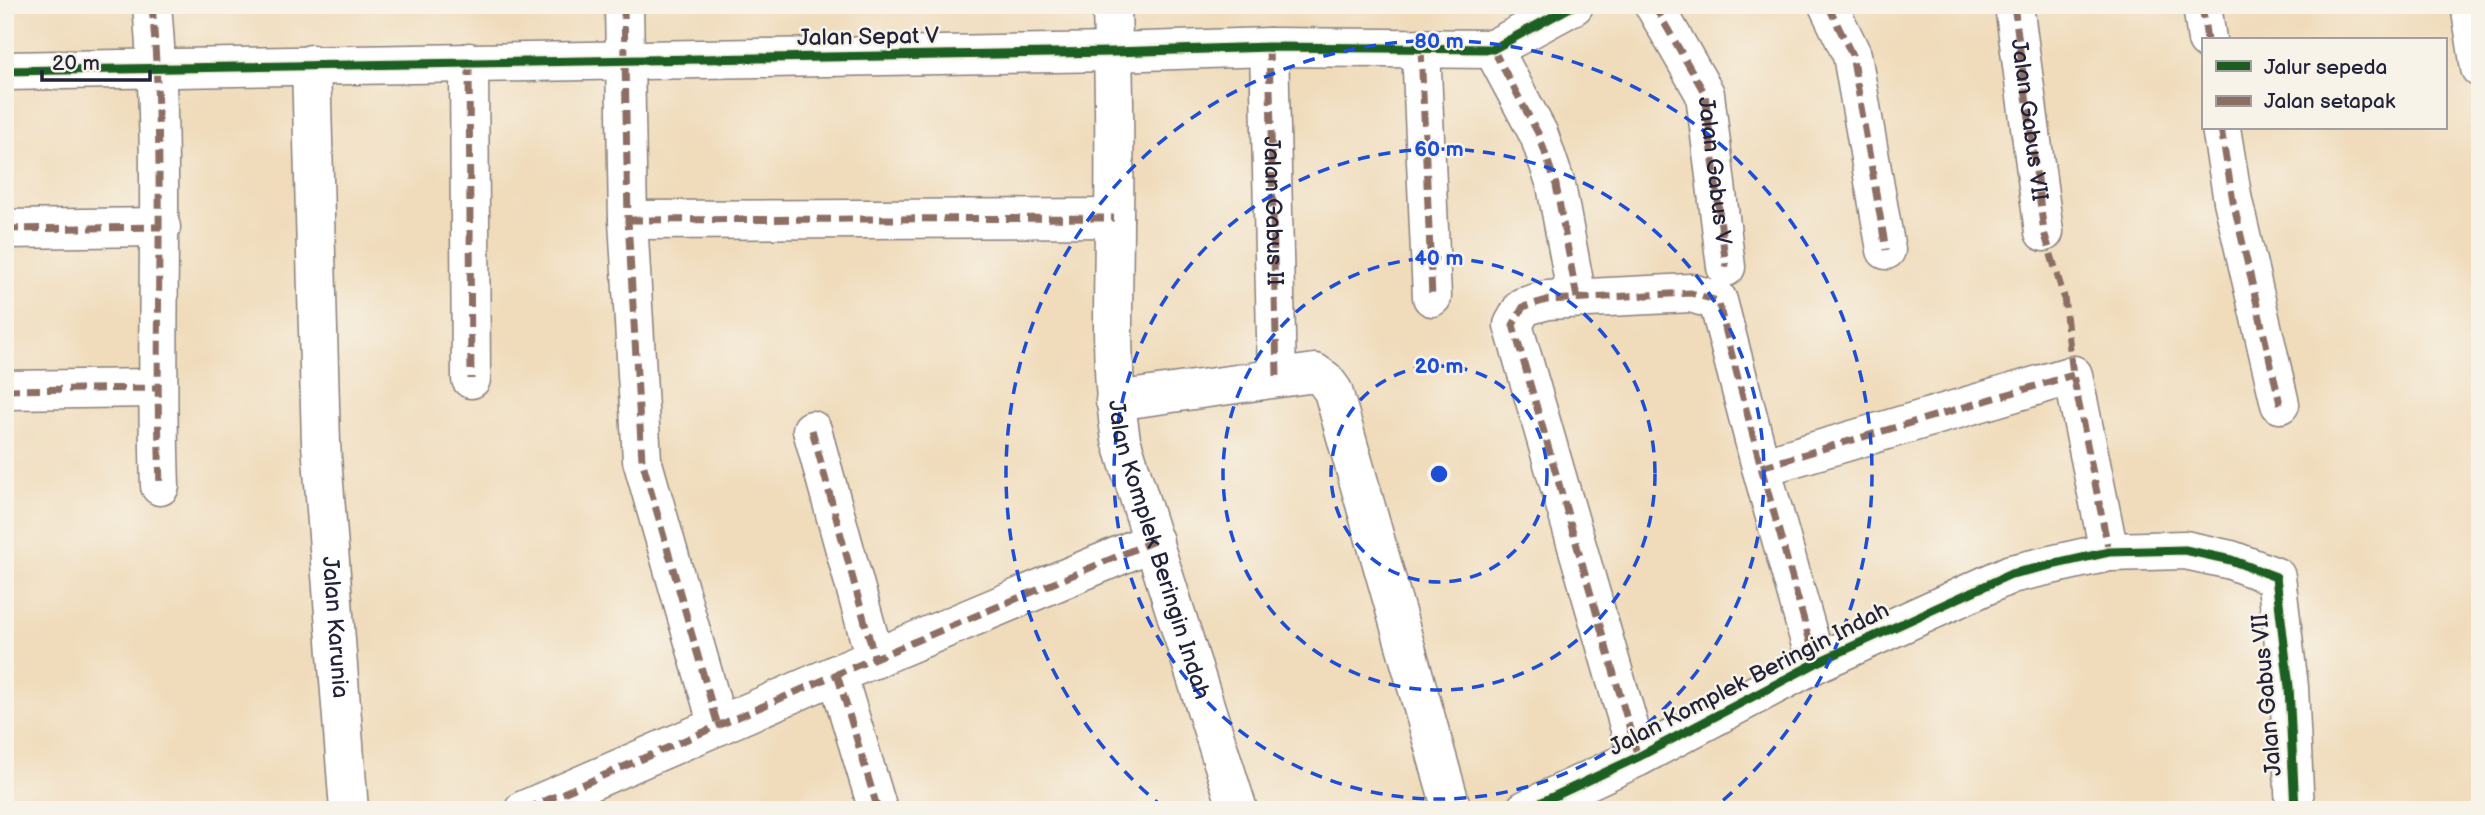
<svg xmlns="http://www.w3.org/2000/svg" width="2485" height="815" font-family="'Balsamiq Sans',sans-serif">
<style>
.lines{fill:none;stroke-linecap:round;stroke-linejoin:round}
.minor-casing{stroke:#897f7b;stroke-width:41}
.minor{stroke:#fff;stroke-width:38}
.quiet{stroke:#8d6e63;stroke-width:7;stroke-dasharray:14 7;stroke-linecap:butt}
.cycleway-casing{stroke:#f7f3e8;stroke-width:13}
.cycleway{stroke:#1b5e20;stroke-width:9}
.ring{fill:none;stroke:#1d4ed8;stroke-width:3.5;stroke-dasharray:12 9}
.labels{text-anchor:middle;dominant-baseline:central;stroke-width:5;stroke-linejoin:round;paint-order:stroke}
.street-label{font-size:23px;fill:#22223b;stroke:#f7f3e8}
.centre{fill:#1d4ed8;stroke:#f7f3e8;stroke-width:3.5}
.ring-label{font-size:21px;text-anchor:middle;font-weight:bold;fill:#1d4ed8;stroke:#f7f3e8;stroke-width:5;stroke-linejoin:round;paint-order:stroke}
</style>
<rect width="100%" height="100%" fill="#f7f3e8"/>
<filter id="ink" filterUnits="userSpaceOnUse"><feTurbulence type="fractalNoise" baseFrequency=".0143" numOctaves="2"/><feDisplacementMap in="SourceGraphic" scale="14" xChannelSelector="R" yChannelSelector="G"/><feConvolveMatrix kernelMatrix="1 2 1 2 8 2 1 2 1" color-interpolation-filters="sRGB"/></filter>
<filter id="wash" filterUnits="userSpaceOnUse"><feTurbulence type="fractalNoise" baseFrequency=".00686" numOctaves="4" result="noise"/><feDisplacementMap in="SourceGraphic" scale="28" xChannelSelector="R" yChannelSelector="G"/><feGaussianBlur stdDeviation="1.57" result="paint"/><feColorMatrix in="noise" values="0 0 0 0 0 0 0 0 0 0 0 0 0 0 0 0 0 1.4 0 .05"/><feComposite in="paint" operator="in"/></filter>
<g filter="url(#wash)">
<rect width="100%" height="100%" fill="#f0dcbb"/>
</g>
<g filter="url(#ink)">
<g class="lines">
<defs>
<g id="minor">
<path d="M 152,5 C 166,165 154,326 160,486"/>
<path d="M 624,5 L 628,220 L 642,460 L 718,726"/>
<path id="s1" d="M 1112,5 C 1114,77 1115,149 1114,220 C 1114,294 1109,367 1121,440 L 1238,810"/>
<path id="s2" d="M 1654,5 L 1705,94 L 1726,267"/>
<path d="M 1828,5 L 1852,55 L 1886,250"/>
<path id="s3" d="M 2014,5 L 2044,232"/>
<path d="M 2202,5 L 2207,40"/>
<path d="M 2470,5 L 2480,68"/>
<path id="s4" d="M 1269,47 L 1277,377"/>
<path d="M 1421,48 L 1432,297"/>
<path d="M 1493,49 L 1539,135 L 1556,185 L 1577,298"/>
<path d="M 469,62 L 471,379"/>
<path id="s5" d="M 311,64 L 321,444 L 349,810"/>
<path d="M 5,71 L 1113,52 L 1269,47 L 1493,49 L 1574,5"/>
<path d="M 2221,128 L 2233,201 L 2280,404"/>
<path d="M 628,220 L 1114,218"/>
<path d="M 5,229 L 161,227"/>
<path d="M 5,390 L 156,388"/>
<path d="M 1115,401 L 1315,373 L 1325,380 L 1333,391 L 1452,810"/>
<path d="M 812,430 L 875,659"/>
<path d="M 1761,467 L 2073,375 L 2109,552"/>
<path d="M 837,674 L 878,810"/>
<path d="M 1638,757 L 1513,325 L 1523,307 L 1547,300 L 1691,293 L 1718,301 L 1761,467 L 1816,663"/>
<path d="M 524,810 L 837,674 L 1154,541"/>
<path d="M 1525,810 L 1638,757 L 1816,663 L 2011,574 L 2109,552 L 2185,550 L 2231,560 L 2276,577 L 2289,687 L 2295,810"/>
</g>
</defs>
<use href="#minor" class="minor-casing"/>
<use href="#minor" class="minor"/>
<g class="quiet">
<path d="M 152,5 C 166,165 154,326 160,486"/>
<path d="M 624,5 L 628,220 L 642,460 L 718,726"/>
<path d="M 1654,5 L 1705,94 L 1726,267"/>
<path d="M 1828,5 L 1852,55 L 1886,250"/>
<path d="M 2014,5 L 2044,232 L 2064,297 L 2073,375 L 2109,552"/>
<path d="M 2202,5 L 2207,40"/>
<path d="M 1269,47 L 1277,377"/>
<path d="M 1421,48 L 1432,297"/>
<path d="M 1493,49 L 1539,135 L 1556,185 L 1577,298"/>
<path d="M 469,62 L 471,379"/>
<path d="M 2221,128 L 2233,201 L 2280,404"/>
<path d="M 628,220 L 1114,218"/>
<path d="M 5,229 L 161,227"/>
<path d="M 5,390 L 156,388"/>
<path d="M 812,430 L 875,659"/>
<path d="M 1761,467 L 2073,375"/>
<path d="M 837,674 L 878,810"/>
<path d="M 1638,757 L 1513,325 L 1523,307 L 1547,300 L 1691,293 L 1718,301 L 1761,467 L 1816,663"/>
<path d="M 524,810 L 837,674 L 1154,541"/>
</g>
<defs>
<g id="cycleway">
<path d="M 5,71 L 1113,52 L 1269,47 L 1493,49 L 1574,5"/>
<path d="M 1525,810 L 1638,757 L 1816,663 L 2011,574 L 2109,552 L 2185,550 L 2231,560 L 2276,577 L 2289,687 L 2295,810"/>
</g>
</defs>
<use href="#cycleway" class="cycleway-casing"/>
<use href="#cycleway" class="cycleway"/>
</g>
</g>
<g class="ring">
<circle cx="1439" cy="474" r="108"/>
<circle cx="1439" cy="474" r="216"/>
<circle cx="1439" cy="474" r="325"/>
<path d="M1164 808A433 433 0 1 1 1714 808"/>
</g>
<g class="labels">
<g class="street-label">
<text transform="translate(868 37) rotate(-1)">Jalan Sepat V</text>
<text stroke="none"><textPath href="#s3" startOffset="116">Jalan Gabus VII</textPath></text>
<text stroke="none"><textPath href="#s2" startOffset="180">Jalan Gabus V</textPath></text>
<text stroke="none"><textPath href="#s4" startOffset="164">Jalan Gabus II</textPath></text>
<text stroke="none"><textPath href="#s1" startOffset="551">Jalan Komplek Beringin Indah</textPath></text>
<text stroke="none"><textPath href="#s5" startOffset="564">Jalan Karunia</textPath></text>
<text transform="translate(1749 679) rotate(-27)">Jalan Komplek Beringin Indah</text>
<text transform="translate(2267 695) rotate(-95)">Jalan Gabus VII</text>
</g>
</g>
<circle cx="1439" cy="474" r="10" class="centre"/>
<g class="ring-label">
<text x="1439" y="48">80 m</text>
<text x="1439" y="156">60 m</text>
<text x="1439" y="265">40 m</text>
<text x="1439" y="373">20 m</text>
</g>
<rect width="2485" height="815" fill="none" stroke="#f7f3e8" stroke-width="28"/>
<rect x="2202" y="38" width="245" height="91" fill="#f7f3e8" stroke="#a29fa3" stroke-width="2"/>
<rect x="2216" y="61" width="35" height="10" fill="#1b5e20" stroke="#a29fa3" stroke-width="2"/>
<text x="2264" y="74" font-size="21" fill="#22223b">Jalur sepeda</text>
<rect x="2216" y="96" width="35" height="10" fill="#8d6e63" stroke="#a29fa3" stroke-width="2"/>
<text x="2264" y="108" font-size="21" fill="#22223b">Jalan setapak</text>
<path d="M42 70v10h108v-10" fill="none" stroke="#22223b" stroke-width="3.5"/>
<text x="52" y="70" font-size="21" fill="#22223b" stroke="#f7f3e8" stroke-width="5" paint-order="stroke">20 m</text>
</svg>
